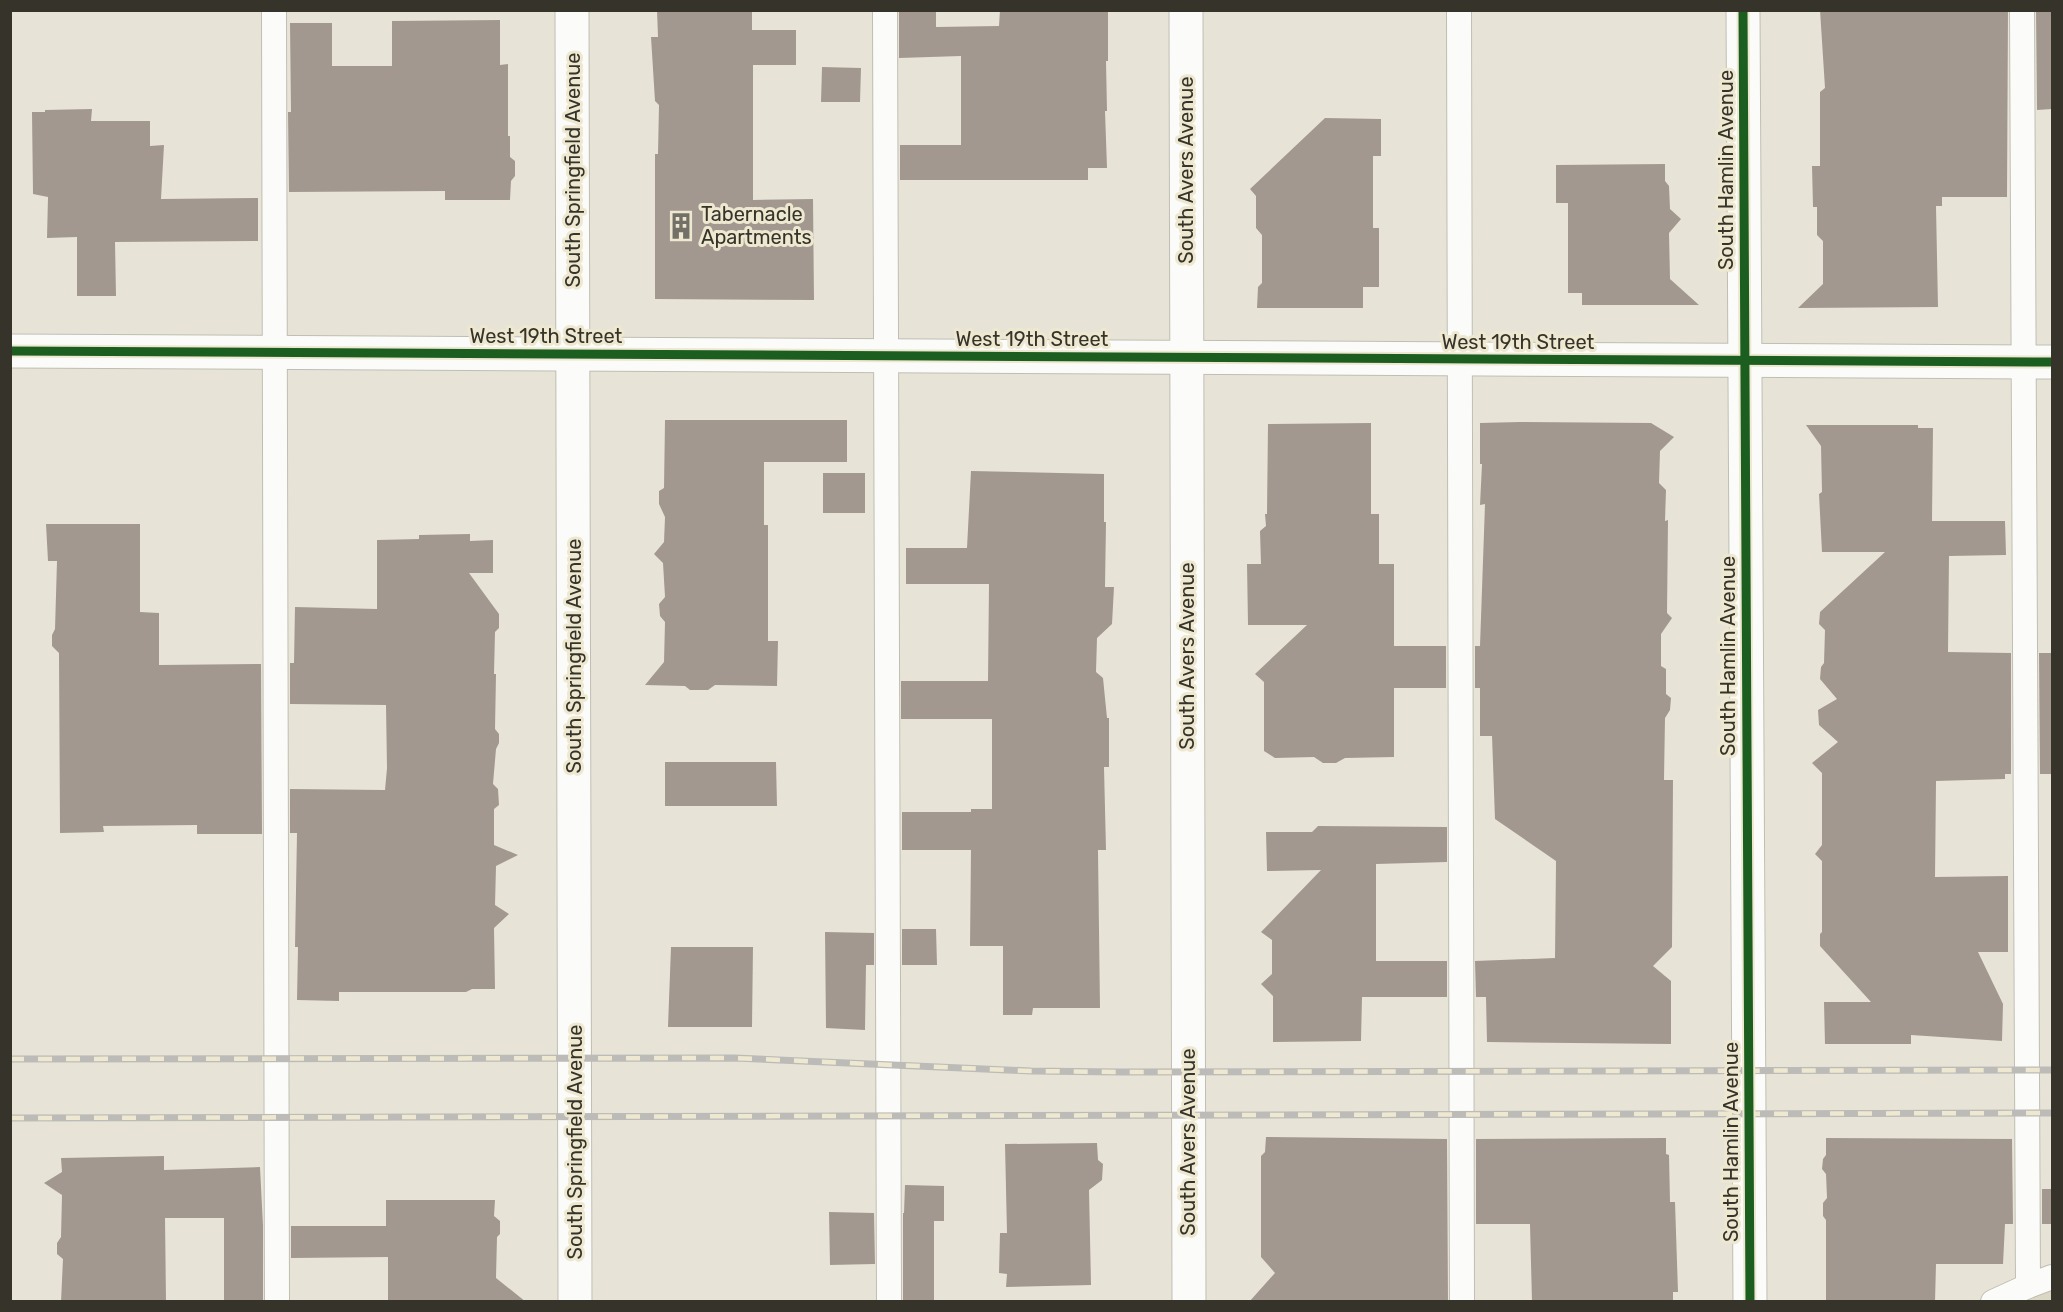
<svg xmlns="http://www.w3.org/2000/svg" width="2063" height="1312" font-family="Rubik,sans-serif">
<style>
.commercial{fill:#dcd6c5}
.building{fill:#a29890}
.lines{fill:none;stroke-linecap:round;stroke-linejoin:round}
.service-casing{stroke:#c0beb3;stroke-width:26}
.minor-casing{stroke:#c0beb3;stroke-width:35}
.service{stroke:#fbfbf9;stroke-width:24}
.minor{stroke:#fbfbf9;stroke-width:33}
.rail-casing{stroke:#bcbbb8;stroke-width:7}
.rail{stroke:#eee8d0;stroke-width:4.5;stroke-dasharray:14;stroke-linecap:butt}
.cycleway-casing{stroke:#eee8d0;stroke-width:13}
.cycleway{stroke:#1b5e20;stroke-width:9}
.labels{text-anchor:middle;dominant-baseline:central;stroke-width:6;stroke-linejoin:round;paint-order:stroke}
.street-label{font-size:20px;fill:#35332a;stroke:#eee8d0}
.poi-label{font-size:20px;fill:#35332a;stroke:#eee8d0;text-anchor:start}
</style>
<rect width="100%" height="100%" fill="#e7e4d7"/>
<path class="commercial" d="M 2052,1277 L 2052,1301 L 1993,1302 Z"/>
<g class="building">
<path d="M 657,10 L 752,10 L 752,30 L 796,30 L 796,65 L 753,65 L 753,200 L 813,199 L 814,300 L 655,299 L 655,154 L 658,154 L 659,105 L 655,101 L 651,37 L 658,37 Z"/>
<path d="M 899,10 L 936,10 L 936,27 L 999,26 L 1000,10 L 1108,10 L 1108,61 L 1106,61 L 1107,111 L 1105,111 L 1107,168 L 1088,168 L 1088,180 L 900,180 L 900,145 L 961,145 L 961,56 L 899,58 Z"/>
<path d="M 1820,10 L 2008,10 L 2007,197 L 1942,197 L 1942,206 L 1936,206 L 1938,307 L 1798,308 L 1823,284 L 1823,241 L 1817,235 L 1817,207 L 1813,207 L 1812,166 L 1820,166 L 1820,92 L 1825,88 Z"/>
<path d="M 2036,10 L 2052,10 L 2052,109 L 2037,110 Z"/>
<path d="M 500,20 L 500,65 L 508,64 L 508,136 L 510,136 L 510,157 L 515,161 L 515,176 L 511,181 L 510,200 L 445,200 L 445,191 L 289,192 L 288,112 L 291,112 L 290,23 L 332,23 L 332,66 L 392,66 L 392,21 Z"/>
<path d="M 822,67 L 861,68 L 860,102 L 821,102 Z"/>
<path d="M 92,109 L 91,121 L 150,121 L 150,146 L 164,145 L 161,199 L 258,198 L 258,241 L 115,242 L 116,296 L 77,296 L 77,237 L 47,238 L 48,197 L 33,194 L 32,112 L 45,112 L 45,110 Z"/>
<path d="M 1325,118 L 1381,119 L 1381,156 L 1373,156 L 1373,228 L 1379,228 L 1379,287 L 1363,287 L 1363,308 L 1257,308 L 1258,287 L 1262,283 L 1262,235 L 1256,228 L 1256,196 L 1250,189 Z"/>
<path d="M 1665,164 L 1665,181 L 1669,186 L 1670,209 L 1681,219 L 1669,233 L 1670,279 L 1699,305 L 1582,305 L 1582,293 L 1568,293 L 1568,203 L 1556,203 L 1556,165 Z"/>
<path d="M 665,420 L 847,420 L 847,462 L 764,462 L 764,525 L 768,525 L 768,641 L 778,641 L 777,686 L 715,685 L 708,690 L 690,690 L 685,686 L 645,685 L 664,662 L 665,622 L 660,616 L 659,604 L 665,597 L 663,563 L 654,554 L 664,542 L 665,517 L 659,504 L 659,491 L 664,488 Z"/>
<path d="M 1520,422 L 1651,423 L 1674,437 L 1660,451 L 1659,483 L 1666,490 L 1665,521 L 1668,520 L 1667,613 L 1672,618 L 1661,634 L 1661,666 L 1666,669 L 1666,694 L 1671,698 L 1670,710 L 1665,718 L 1664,780 L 1673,780 L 1672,947 L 1653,966 L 1671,981 L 1671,1044 L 1487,1042 L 1486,997 L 1476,997 L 1475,961 L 1555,958 L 1556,861 L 1495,819 L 1492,736 L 1480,736 L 1480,688 L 1475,688 L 1475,646 L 1480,646 L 1485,504 L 1480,505 L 1482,464 L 1480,464 L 1480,423 Z"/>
<path d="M 1371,423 L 1371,514 L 1379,514 L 1379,564 L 1394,564 L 1394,646 L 1446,646 L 1446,688 L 1394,688 L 1394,757 L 1345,758 L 1336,763 L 1323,763 L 1314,757 L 1275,758 L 1264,751 L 1264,682 L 1255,674 L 1307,625 L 1248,625 L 1247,564 L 1261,564 L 1260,531 L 1266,526 L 1265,514 L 1267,514 L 1268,424 Z"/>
<path d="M 1806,425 L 1918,425 L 1918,428 L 1933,428 L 1932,521 L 2005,521 L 2006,555 L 1949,556 L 1948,652 L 2011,653 L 2011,774 L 2005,774 L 2005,779 L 1936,781 L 1935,877 L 2008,876 L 2008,952 L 1978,952 L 2003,1004 L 2002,1041 L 1911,1035 L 1911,1044 L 1825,1044 L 1824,1002 L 1871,1002 L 1820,946 L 1820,934 L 1822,932 L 1822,861 L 1815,854 L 1822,845 L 1822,773 L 1812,763 L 1838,742 L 1819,725 L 1818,710 L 1837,699 L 1820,679 L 1821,667 L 1824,663 L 1825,630 L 1819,624 L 1820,612 L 1885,552 L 1822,552 L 1819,494 L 1822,492 L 1821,446 Z"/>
<path d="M 971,471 L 1104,474 L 1104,522 L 1106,522 L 1105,587 L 1114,587 L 1112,624 L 1097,638 L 1096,672 L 1103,678 L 1107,718 L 1109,718 L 1109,767 L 1104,767 L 1106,850 L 1098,850 L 1100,1008 L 1033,1008 L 1032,1015 L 1003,1015 L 1003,946 L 970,946 L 971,850 L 902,850 L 902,812 L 971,812 L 971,809 L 992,809 L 992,719 L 901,719 L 901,681 L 988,681 L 989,584 L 906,584 L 906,548 L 967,548 Z"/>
<rect x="823" y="473" width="42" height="40"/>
<path d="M 46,524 L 140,524 L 140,612 L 159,613 L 159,665 L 261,664 L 262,834 L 197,834 L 197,825 L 103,826 L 104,832 L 60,833 L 59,653 L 52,646 L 52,635 L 55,629 L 57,561 L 48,561 Z"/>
<path d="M 470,534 L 470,541 L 493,540 L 493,573 L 469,573 L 499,614 L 499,628 L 495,632 L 494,674 L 496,674 L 495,729 L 499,734 L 499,743 L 496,749 L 493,784 L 498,789 L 499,805 L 494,809 L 494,845 L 518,855 L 496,866 L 495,905 L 509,914 L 494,928 L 495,989 L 472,989 L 466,992 L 339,992 L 339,1001 L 297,1000 L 298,947 L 295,947 L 297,833 L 290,833 L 290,789 L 385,790 L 387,768 L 386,705 L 290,704 L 290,663 L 294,663 L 295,607 L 377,609 L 377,540 L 419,539 L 419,535 Z"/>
<path d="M 2039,653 L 2052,653 L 2052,774 L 2040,774 Z"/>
<path d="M 665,762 L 776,762 L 777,806 L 665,806 Z"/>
<path d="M 1318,826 L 1447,827 L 1447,862 L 1376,864 L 1376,961 L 1447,961 L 1447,997 L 1362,997 L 1361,1041 L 1273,1042 L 1273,996 L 1261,984 L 1272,974 L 1272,940 L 1261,932 L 1321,870 L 1267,871 L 1266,832 L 1312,832 Z"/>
<path d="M 902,929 L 936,929 L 937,965 L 902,965 Z"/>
<path d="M 825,932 L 874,933 L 874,965 L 866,965 L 865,1030 L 826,1028 Z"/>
<path d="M 671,947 L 753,947 L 752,1027 L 668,1027 Z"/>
<path d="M 1266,1137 L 1447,1139 L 1448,1302 L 1249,1302 L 1275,1273 L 1261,1257 L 1261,1156 L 1265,1152 Z"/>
<path d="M 1666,1138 L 1666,1154 L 1669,1155 L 1670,1202 L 1675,1202 L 1678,1292 L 1673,1292 L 1673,1302 L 1532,1302 L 1530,1224 L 1476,1224 L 1476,1139 Z"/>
<path d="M 1826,1138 L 2012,1139 L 2013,1224 L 2005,1224 L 2003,1264 L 1936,1264 L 1935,1302 L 1826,1302 L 1826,1220 L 1823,1216 L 1823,1203 L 1827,1198 L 1826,1174 L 1822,1169 L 1823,1159 L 1826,1155 Z"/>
<path d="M 1097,1143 L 1098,1160 L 1103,1164 L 1102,1180 L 1089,1190 L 1091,1285 L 1006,1287 L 1007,1274 L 999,1273 L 1000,1233 L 1007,1233 L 1005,1144 Z"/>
<path d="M 164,1156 L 164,1170 L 260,1167 L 263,1226 L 263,1302 L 224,1302 L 224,1218 L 165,1218 L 166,1302 L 61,1302 L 63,1259 L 57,1254 L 57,1243 L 61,1237 L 62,1195 L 44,1183 L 62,1172 L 61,1158 Z"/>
<path d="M 905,1185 L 944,1186 L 944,1221 L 934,1221 L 934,1302 L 903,1302 L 903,1213 L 904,1213 Z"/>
<rect x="2042" y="1189" width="10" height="35"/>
<path d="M 386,1200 L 495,1200 L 494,1216 L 500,1221 L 500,1234 L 497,1237 L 496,1278 L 526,1302 L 388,1302 L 388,1257 L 291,1258 L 291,1226 L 386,1226 Z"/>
<path d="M 829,1212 L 874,1213 L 875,1264 L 830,1265 Z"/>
</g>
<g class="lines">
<defs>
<g id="service">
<path d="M 274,10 L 277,1302"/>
<path d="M 885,10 L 889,1302"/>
<path d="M 1459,10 L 1462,1302"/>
<path d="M 2022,10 L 2028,1286"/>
<path d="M 1993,1302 L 2028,1286 L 2052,1277"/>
</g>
<g id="minor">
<path d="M 572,10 L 575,1302"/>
<path d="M 1186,10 L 1189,1302"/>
<path d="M 1743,10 L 1750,1302"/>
<path d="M 10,351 L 2052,362"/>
</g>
</defs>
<use href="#service" class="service-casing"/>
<use href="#minor" class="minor-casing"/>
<use href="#service" class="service"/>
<use href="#minor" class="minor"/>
<defs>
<g id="rail">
<path d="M 10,1059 L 735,1058 L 1031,1071 L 1120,1072 L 2052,1070"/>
<path d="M 10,1118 L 2052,1113"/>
</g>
</defs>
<use href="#rail" class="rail-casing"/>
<use href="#rail" class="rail"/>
<defs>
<g id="cycleway">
<path d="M 1743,10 L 1750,1302"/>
<path d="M 10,351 L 2052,362"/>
</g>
</defs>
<use href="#cycleway" class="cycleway-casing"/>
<use href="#cycleway" class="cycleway"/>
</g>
<defs>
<symbol id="building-bare" viewBox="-9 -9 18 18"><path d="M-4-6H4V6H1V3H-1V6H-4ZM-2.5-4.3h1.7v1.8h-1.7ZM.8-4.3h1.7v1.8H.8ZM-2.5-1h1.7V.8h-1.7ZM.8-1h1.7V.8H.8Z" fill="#737167" stroke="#eee8d0" stroke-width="2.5" paint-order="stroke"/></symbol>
</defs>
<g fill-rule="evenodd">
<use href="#building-bare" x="662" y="207" width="38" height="38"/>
</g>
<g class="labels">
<g class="street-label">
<text transform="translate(573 170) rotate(-90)">South Springfield Avenue</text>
<text transform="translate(1186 170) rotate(-90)">South Avers Avenue</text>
<text transform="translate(1726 170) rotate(-90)">South Hamlin Avenue</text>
<text x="546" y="336">West 19th Street</text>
<text x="1032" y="339">West 19th Street</text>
<text x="1518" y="342">West 19th Street</text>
<text transform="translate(574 656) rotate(-90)">South Springfield Avenue</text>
<text transform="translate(1187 656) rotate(-90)">South Avers Avenue</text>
<text transform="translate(1728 656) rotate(-90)">South Hamlin Avenue</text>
<text transform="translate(575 1142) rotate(-90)">South Springfield Avenue</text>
<text transform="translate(1188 1142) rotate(-90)">South Avers Avenue</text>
<text transform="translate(1731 1142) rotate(-90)">South Hamlin Avenue</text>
</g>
<g class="poi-label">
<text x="701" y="214">Tabernacle<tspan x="701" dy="23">Apartments</tspan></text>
</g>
</g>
<rect width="2063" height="1312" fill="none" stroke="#35332a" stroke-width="24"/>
</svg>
